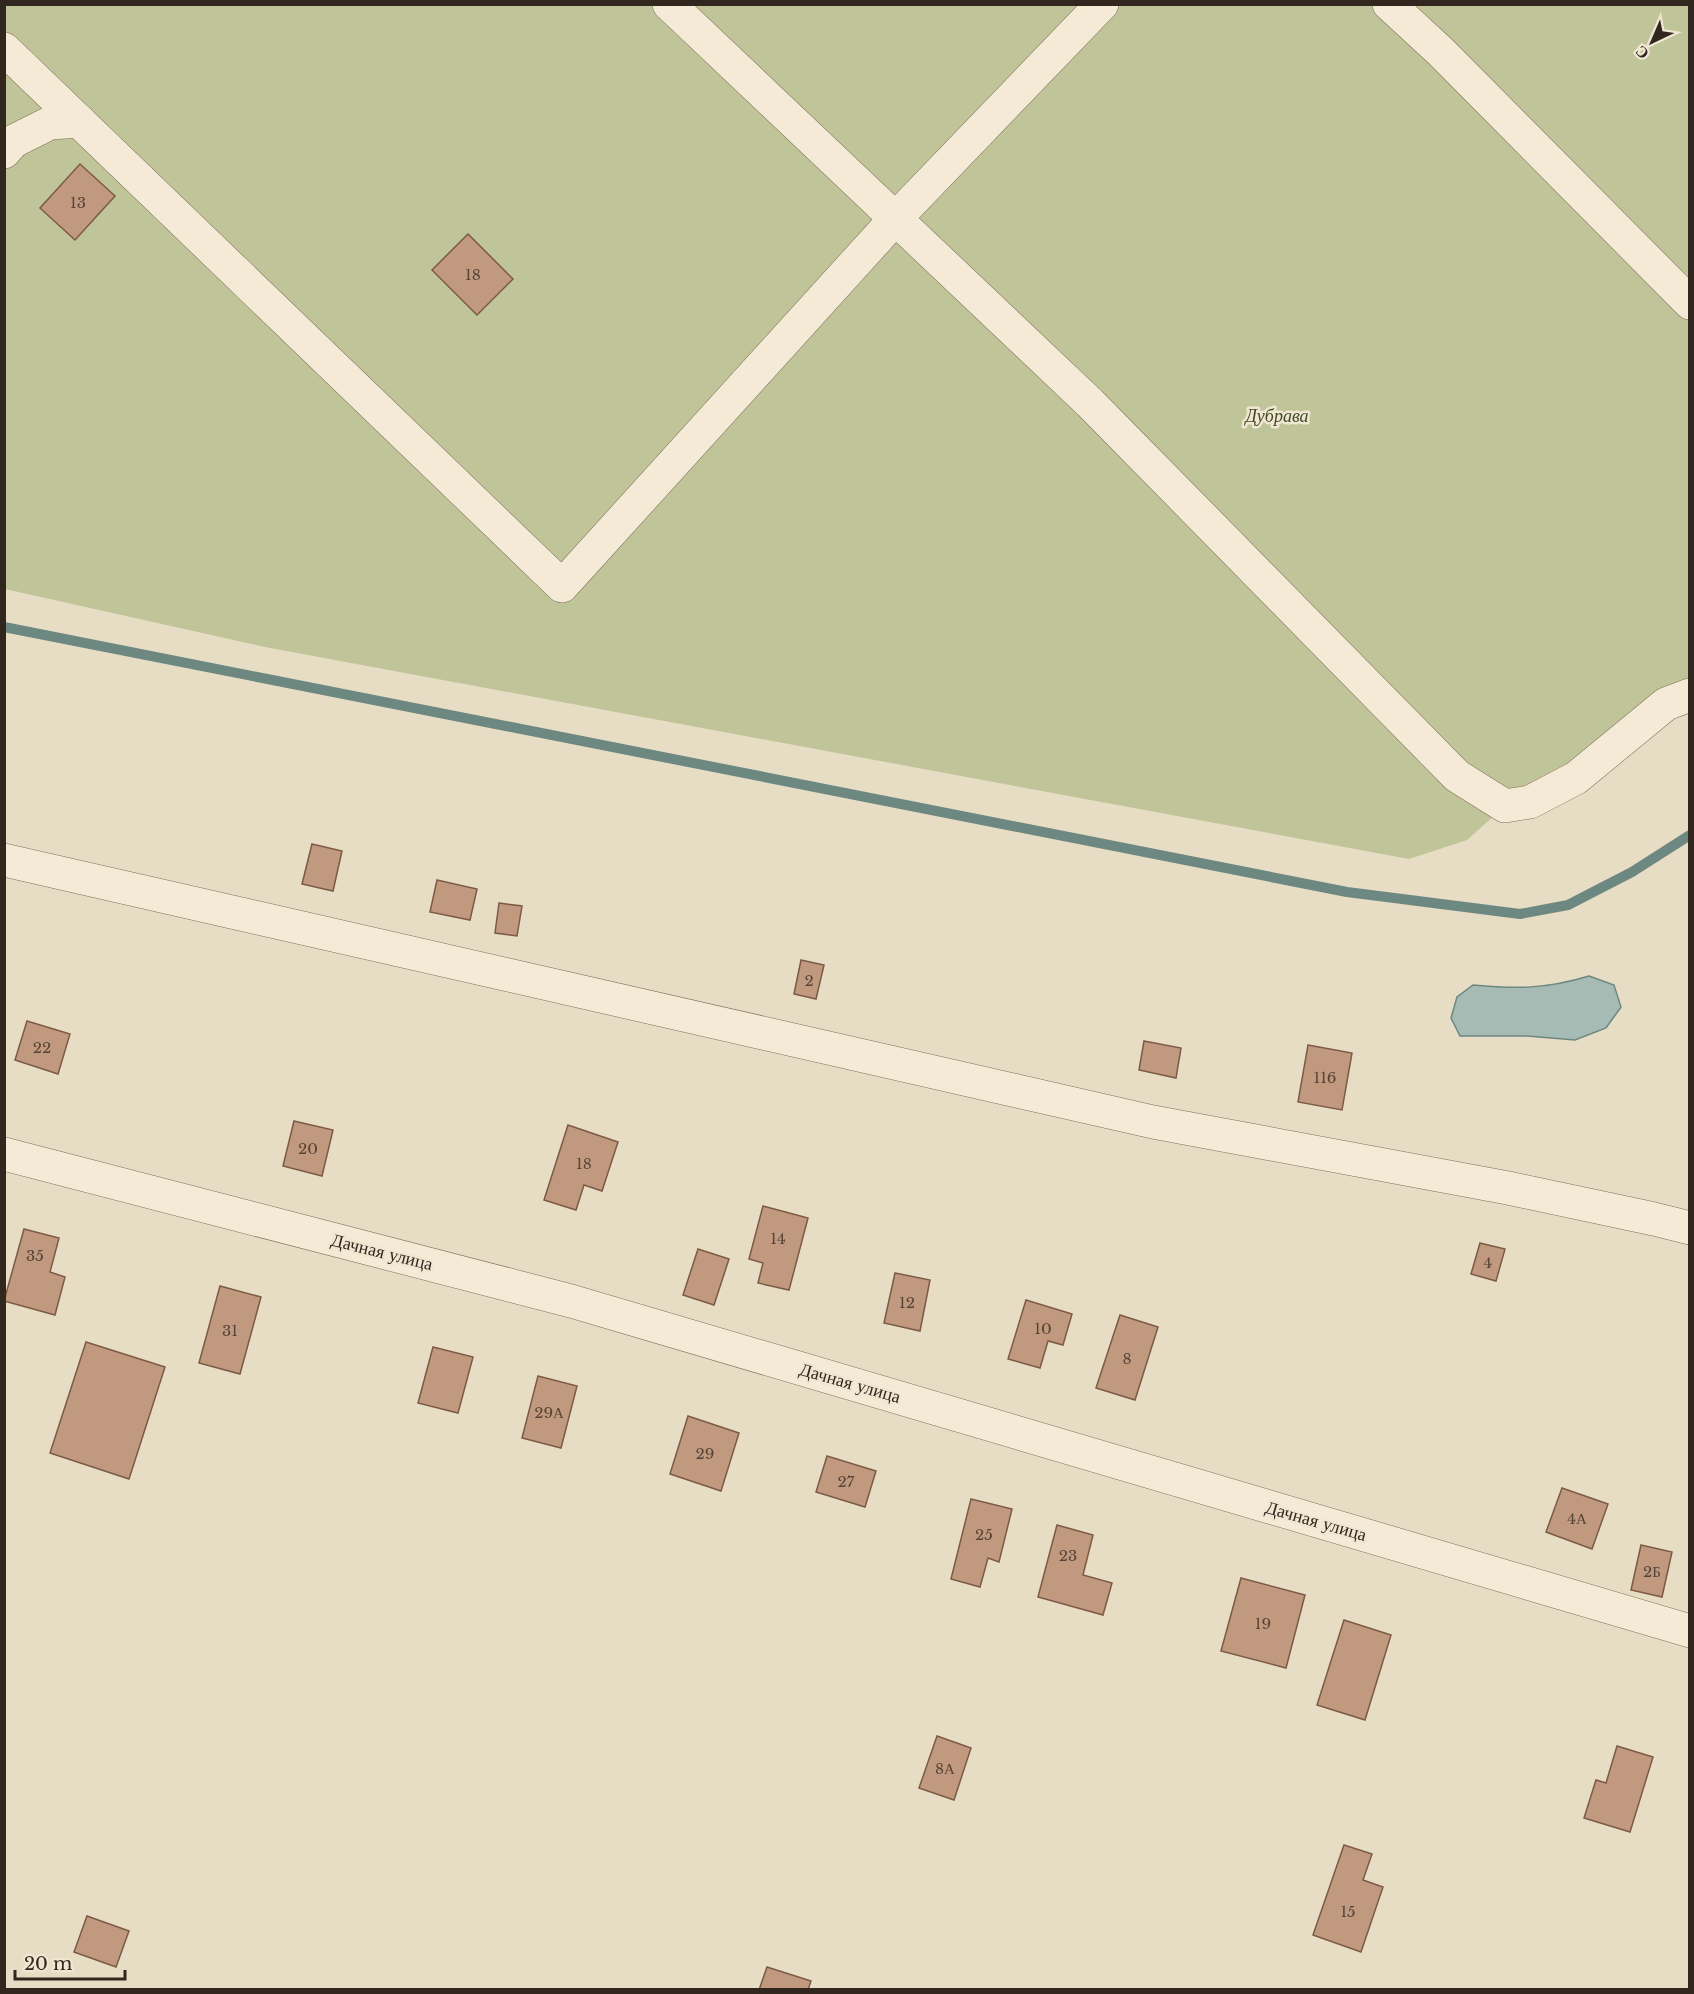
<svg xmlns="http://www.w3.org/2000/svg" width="1694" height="1994" font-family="'Libre Baskerville',serif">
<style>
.green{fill:#c0c499}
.water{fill:#a5bbb4;stroke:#6d8881;stroke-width:1.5}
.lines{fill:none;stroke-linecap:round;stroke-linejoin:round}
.stream{stroke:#6d8881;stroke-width:10}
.building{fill:#c1997e;stroke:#7c5a46;stroke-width:1.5}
.minor-casing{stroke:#806f5d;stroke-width:34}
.minor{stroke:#f4ead6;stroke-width:33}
.labels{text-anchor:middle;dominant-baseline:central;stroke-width:5;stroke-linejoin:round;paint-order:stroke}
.number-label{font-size:15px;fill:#564437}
.park-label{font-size:18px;font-style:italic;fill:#434b28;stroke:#f0e7d2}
.street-label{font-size:18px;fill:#32271f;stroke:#f0e7d2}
</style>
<rect width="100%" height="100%" fill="#e7dcc4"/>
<path class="green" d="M 5,5 L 1689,5 L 1689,695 L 1505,806 L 1467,840 L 1409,859 L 265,647 L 5,589 Z"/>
<path class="water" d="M 1589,976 L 1614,985 L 1621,1007 L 1606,1028 L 1575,1040 L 1527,1036 L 1460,1036 L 1451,1018 L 1457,997 L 1473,985 C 1517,989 1546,989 1589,976 Z"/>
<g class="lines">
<path class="stream" d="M 4,627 L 1347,892 L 1520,914 L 1568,905 L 1632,872 L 1690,835"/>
</g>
<g class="building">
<path d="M 80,164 L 115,196 L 75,240 L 40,208 Z"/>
<path d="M 468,234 L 513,279 L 477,315 L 432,270 Z"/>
<path d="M 312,844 L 342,851 L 333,891 L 302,884 Z"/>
<path d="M 437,880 L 477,889 L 470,920 L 430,912 Z"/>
<path d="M 499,903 L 522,906 L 517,936 L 495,933 Z"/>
<path d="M 801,960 L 824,965 L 816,999 L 794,994 Z"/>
<path d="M 27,1021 L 70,1034 L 58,1074 L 15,1060 Z"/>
<path d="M 1144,1041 L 1181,1048 L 1176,1078 L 1139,1070 Z"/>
<path d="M 1308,1045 L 1352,1053 L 1342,1110 L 1298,1102 Z"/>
<path d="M 294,1121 L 333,1130 L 322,1176 L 283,1166 Z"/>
<path d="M 568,1125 L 618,1142 L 602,1191 L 584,1185 L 576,1210 L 544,1200 Z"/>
<path d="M 763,1206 L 808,1218 L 789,1290 L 758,1283 L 763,1263 L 749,1259 Z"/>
<path d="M 24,1229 L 59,1238 L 50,1272 L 65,1277 L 55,1315 L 4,1301 Z"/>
<path d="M 1480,1243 L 1505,1249 L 1496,1281 L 1471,1274 Z"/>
<path d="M 698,1249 L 729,1259 L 714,1305 L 683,1295 Z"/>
<path d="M 895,1273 L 930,1280 L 920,1331 L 884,1323 Z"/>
<path d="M 220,1286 L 261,1297 L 240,1374 L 199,1363 Z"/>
<path d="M 1026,1300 L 1072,1314 L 1063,1345 L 1048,1341 L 1040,1368 L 1008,1359 Z"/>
<path d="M 1120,1315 L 1158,1327 L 1135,1400 L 1096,1388 Z"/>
<path d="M 86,1342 L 165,1367 L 129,1479 L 50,1453 Z"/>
<path d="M 433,1347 L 473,1357 L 458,1413 L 418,1403 Z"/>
<path d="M 538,1376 L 577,1386 L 561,1448 L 522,1438 Z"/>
<path d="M 688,1416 L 739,1433 L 721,1491 L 670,1474 Z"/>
<path d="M 827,1456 L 876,1471 L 865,1507 L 816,1492 Z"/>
<path d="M 1562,1488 L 1608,1504 L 1592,1549 L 1546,1532 Z"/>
<path d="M 971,1499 L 1012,1509 L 999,1562 L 988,1558 L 980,1587 L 951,1579 Z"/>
<path d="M 1057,1525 L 1093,1535 L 1083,1575 L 1112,1583 L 1103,1615 L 1038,1597 Z"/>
<path d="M 1641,1545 L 1672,1552 L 1662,1597 L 1631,1590 Z"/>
<path d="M 1241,1578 L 1305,1595 L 1286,1668 L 1221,1651 Z"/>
<path d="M 1344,1620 L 1391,1635 L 1365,1720 L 1317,1705 Z"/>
<path d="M 937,1736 L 971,1748 L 954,1800 L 919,1788 Z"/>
<path d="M 1617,1746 L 1653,1757 L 1630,1832 L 1584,1818 L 1596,1780 L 1606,1783 Z"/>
<path d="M 1344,1845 L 1372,1854 L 1363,1880 L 1383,1887 L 1361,1952 L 1313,1935 Z"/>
<path d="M 87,1916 L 129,1931 L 116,1967 L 74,1952 Z"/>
<path d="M 767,1967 L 811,1981 L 808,1990 L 759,1990 Z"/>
</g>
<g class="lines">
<defs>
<g id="minor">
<path d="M 669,4 L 1090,403 L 1457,776 L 1505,806 L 1530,802 L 1576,778 L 1666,704 L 1690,695"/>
<path d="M 1389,4 L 1441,52 L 1690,303"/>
<path d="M 4,49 L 562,586 L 895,219 L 1102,4"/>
<path d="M 4,152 L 14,141 L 50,123 L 79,121"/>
<path d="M 4,860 L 1153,1122 L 1508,1188 L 1654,1219 L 1690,1228"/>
<path d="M 4,1154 L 571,1301 L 1690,1631"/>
</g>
</defs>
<use href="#minor" class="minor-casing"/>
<use href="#minor" class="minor"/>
</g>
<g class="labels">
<g class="number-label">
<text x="78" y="202">13</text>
<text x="473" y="274">18</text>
<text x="809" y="980">2</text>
<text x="42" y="1047">22</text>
<text x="1325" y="1077">116</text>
<text x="308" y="1148">20</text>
<text x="584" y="1163">18</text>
<text x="778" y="1238">14</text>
<text x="35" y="1255">35</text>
<text x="1488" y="1262">4</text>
<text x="907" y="1302">12</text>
<text x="1043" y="1328">10</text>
<text x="230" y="1330">31</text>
<text x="1127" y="1358">8</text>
<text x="549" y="1412">29А</text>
<text x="705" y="1453">29</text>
<text x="846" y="1481">27</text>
<text x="1577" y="1518">4А</text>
<text x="984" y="1534">25</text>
<text x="1068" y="1555">23</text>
<text x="1652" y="1571">2Б</text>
<text x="1263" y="1623">19</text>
<text x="945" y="1768">8А</text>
<text x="1348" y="1911">15</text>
</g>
<g class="park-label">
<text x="1277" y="416">Дубрава</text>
</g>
<g class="street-label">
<text transform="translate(382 1252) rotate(14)">Дачная улица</text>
<text transform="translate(850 1383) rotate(16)">Дачная улица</text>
<text transform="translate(1316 1521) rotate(16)">Дачная улица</text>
</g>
</g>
<rect width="1694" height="1994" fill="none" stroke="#32271f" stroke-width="12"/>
<g transform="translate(1652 42) rotate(224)" stroke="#f0e7d2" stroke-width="4.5" paint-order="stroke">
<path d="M0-4.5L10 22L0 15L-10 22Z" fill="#32271f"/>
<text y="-9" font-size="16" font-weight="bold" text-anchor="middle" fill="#32271f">С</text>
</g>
<path d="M15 1970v9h110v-9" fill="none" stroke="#32271f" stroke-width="3"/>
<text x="24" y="1970" font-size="18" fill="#32271f" stroke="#f0e7d2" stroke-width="4.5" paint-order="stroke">20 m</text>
</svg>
